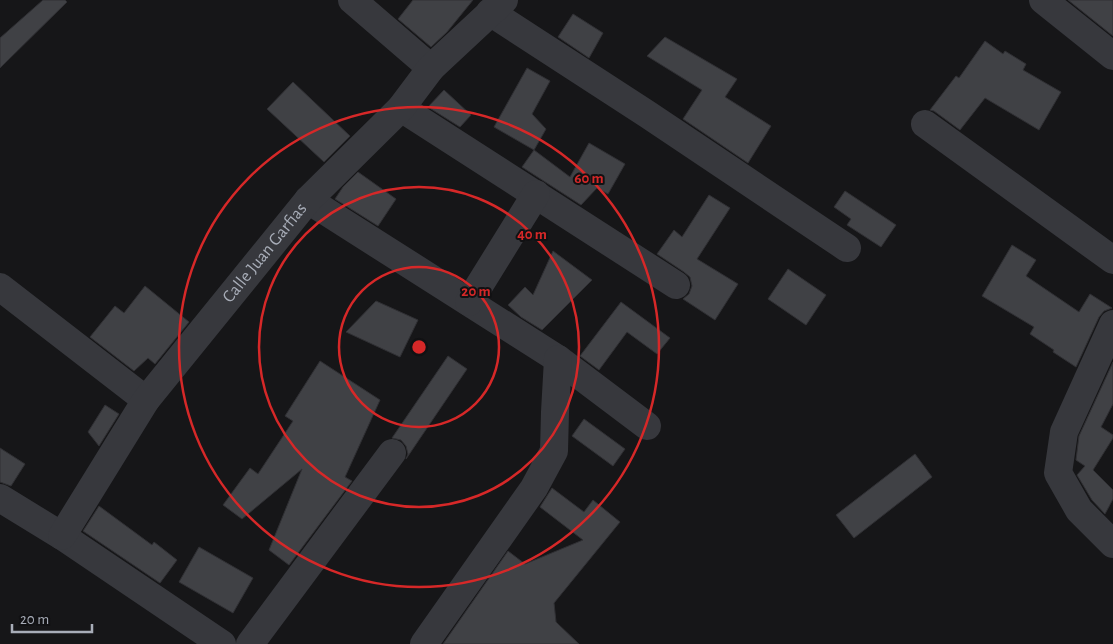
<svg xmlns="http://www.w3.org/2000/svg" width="1113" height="644" font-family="'Alegreya Sans',sans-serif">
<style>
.building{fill:#404145;stroke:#303034}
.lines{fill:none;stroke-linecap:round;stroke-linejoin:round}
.minor{stroke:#37383d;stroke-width:28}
.ring{fill:none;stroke:#d62828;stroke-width:2.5}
.labels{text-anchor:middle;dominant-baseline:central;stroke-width:4;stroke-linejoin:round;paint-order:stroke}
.street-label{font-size:18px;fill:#a8adb8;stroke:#111113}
.centre{fill:#d62828;stroke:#111113;stroke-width:2.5}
.ring-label{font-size:15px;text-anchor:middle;font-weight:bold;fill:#d62828;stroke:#111113;stroke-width:4;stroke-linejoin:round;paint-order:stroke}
</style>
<rect width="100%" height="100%" fill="#161618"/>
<g class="building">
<path d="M 43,0 L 65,0 L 67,2 L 0,68 L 0,38 Z"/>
<path d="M 413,0 L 473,0 L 447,32 L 431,47 L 398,19 Z"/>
<path d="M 1068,0 L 1113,0 L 1113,36 Z"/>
<path d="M 573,14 L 603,33 L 589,58 L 558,37 Z"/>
<path d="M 665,37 L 737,79 L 725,97 L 771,126 L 748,163 L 683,119 L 702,90 L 647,56 Z"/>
<path d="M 985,41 L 1003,54 L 1005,51 L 1026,64 L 1023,70 L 1061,92 L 1039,130 L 985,98 L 960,130 L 934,111 L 930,110 L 956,76 L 959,78 Z"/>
<path d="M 527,68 L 550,81 L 532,114 L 546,129 L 534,150 L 494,127 Z"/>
<path d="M 293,82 L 350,136 L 324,162 L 267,109 Z"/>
<path d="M 444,90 L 471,115 L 460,127 L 428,107 Z"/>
<path d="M 589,143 L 625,164 L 608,194 L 597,188 L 581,205 L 522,167 L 534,150 L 570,177 Z"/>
<path d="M 358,172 L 396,199 L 378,226 L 335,199 L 343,187 Z"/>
<path d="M 845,191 L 896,225 L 881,247 L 847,225 L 851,219 L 834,207 Z"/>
<path d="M 709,195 L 730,208 L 697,259 L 738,284 L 715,320 L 683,299 L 689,294 L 692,286 L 690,277 L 684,272 L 657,254 L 674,230 L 682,237 Z"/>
<path d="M 1012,245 L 1036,260 L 1026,276 L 1079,312 L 1090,294 L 1112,308 L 1104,311 L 1099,317 L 1076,367 L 1053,352 L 1054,350 L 1030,334 L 1034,327 L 982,296 Z"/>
<path d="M 553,251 L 592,280 L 542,330 L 521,317 L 508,305 L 525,287 L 533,295 Z"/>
<path d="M 788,269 L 826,295 L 806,325 L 768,299 Z"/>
<path d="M 145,286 L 189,322 L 155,364 L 148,358 L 134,371 L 90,337 L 115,306 L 124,313 Z"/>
<path d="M 376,301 L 418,320 L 400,357 L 346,332 Z"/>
<path d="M 621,302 L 670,338 L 657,354 L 627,332 L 599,370 L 580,356 Z"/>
<path d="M 448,356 L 467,369 L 406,459 L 408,454 L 406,446 L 401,440 L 392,438 Z"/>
<path d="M 320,361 L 380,400 L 345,477 L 352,481 L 289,565 L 269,550 L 302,469 L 242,519 L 223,505 L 250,468 L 258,474 L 293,421 L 285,416 Z"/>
<path d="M 1113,362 L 1113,404 L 1101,427 L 1113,435 L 1113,438 L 1093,470 L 1113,490 L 1113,499 L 1105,514 L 1092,500 L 1077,475 L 1085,466 L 1076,460 L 1079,436 Z"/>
<path d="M 105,405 L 119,414 L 99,446 L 88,432 Z"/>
<path d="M 584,419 L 625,449 L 613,466 L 572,436 Z"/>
<path d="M 0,448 L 25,464 L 11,486 L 0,482 Z"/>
<path d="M 915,454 L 932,477 L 854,538 L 836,515 Z"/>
<path d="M 552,488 L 584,512 L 593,500 L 620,522 L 554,603 L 556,622 L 579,644 L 443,644 L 508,551 L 525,564 L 583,540 L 540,507 Z"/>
<path d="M 99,506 L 152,545 L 154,542 L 177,560 L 160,583 L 83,531 Z"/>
<path d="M 199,547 L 253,578 L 233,613 L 179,582 Z"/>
</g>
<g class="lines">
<g class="minor">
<path d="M 352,0 L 431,68"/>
<path d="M 1043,0 L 1113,56"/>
<path d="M 490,12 L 647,114 L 847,248"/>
<path d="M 401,108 L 676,285"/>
<path d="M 925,124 L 1113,260"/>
<path d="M 308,200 L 558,359 L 647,426"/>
<path d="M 0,287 L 146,400"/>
<path d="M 469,302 L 536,194"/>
<path d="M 1113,324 L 1064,432 L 1058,473 L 1079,510 L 1113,544"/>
<path d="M 0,498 L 62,536 L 222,644"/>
<path id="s1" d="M 62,536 L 146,400 L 308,200 L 401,108 L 431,68 L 504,0"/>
<path d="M 250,644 L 392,453"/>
<path d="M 424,644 L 534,488 L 554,451 L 555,412 L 558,359"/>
</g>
</g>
<g class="ring">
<circle cx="419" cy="347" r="80"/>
<circle cx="419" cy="347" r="160"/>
<circle cx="419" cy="347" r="240"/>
</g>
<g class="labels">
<g class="street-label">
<text stroke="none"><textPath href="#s1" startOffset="349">Calle Juan Garfias</textPath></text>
</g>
</g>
<circle cx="419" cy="347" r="8" class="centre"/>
<g class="ring-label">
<text x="589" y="183">60 m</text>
<text x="532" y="239">40 m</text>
<text x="476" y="296">20 m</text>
</g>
<path d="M12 624v8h80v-8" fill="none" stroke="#a8adb8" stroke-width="2.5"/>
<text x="20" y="624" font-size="15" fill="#a8adb8" stroke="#111113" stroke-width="4" paint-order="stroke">20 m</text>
</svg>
